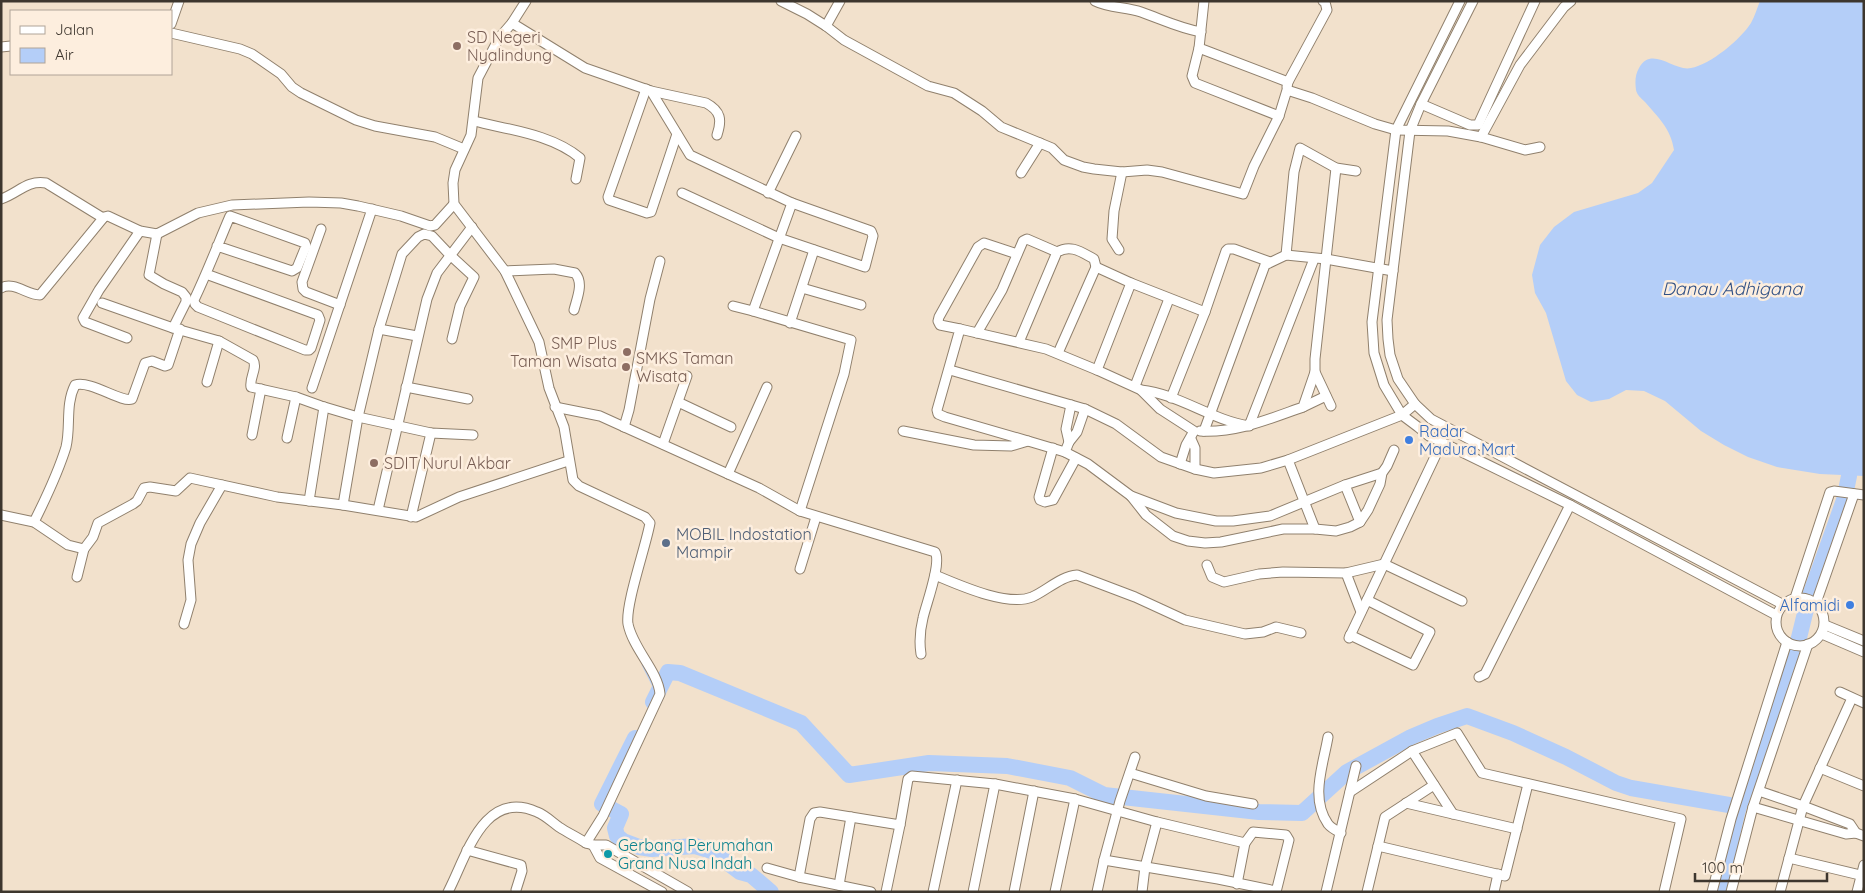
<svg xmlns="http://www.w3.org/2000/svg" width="1865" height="893" font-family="Quicksand,sans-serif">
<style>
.water{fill:#b4cef8}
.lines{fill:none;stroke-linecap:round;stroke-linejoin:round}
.stream{stroke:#b4cef8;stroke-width:2.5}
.river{stroke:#b4cef8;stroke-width:16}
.minor-casing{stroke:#90806d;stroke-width:11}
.minor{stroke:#fff;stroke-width:9}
.education-dot{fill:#8d6e63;stroke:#fdeede;stroke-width:2}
.shop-dot{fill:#3f7fe0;stroke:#fdeede;stroke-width:2}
.service-dot{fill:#5c6f8a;stroke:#fdeede;stroke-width:2}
.culture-dot{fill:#0f9aa8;stroke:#fdeede;stroke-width:2}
.labels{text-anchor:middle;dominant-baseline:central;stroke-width:5;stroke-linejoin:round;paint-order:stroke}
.education-label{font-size:16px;fill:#785e54;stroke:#fdeede;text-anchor:start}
.shop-label{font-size:16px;fill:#366cbe;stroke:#fdeede;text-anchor:start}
.service-label{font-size:16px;fill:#4e5e75;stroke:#fdeede;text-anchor:start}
.culture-label{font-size:16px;fill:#0d838f;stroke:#fdeede;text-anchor:start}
.water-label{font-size:18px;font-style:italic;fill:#305085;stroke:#fdeede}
</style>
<rect width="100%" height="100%" fill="#f2e1cc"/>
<path class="water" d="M 1760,1 L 1864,1 L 1864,476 L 1820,474 L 1777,467 L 1748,457 L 1724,445 L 1701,431 L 1665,401 L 1644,391 L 1626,390 L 1609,399 L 1591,402 L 1577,395 L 1566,381 L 1546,313 L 1535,293 L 1532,275 L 1540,245 L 1554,227 L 1574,212 L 1638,193 L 1652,183 L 1674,150 C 1671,129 1658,117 1645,102 C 1641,98 1637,95 1636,90 C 1635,82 1635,75 1639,68 C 1652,45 1674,72 1691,68 C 1710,65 1741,39 1751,23 C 1755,16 1757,8 1760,1 Z"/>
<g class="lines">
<path class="stream" d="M 643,665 L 654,687"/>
<g class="river">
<path d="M 653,702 L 668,672 L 680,673 L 801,723 L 849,775 L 929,763 L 1007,766 L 1070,778 L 1104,795 L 1259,812 L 1302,813 L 1347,772 L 1411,737 L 1437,726 L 1467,716 L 1513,733 L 1566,757 L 1616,783 L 1631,788 L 1729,805 L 1738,809"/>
<path d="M 635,738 L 602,804 L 621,814 L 615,828 L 617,836 L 623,841 L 639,847 L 652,849 L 695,846 L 712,851 L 740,872 L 751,875 L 771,892"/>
<path d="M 1719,892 L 1738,809 L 1792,666 L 1808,601 L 1844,500 L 1849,476"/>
</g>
<defs>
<g id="minor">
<path d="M 781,1 L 807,14 L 826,26 L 844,40 L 928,86 L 954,93 L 982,111 L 1001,127 L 1052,148 L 1064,160 L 1083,167 L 1094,169 L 1122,172 L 1147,170 L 1162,172 L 1243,194 L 1254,166 L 1279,116 L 1287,90 L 1312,98 L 1375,124 L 1396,130 L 1448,131 L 1481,137 L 1525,150 L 1540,147"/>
<path d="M 1095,1 C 1109,8 1126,7 1141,12 C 1161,19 1179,28 1201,32"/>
<path d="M 1204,1 L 1199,48 L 1288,82"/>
<path d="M 1460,1 L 1396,130 L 1372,322 L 1374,353 L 1384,385 L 1402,415 L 1418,427 L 1429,436 L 1570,505 L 1776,615"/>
<path d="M 1473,1 L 1421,104 L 1410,131 L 1387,320 L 1388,339 L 1390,355 L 1398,379 L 1415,404 L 1431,419 L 1782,604"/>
<path d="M 512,23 L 585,68 L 651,91 L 706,103 C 721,111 722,120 717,135"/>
<path d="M 171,24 L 179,1"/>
<path d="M 826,26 L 840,1"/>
<path d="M 171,33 L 240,49 L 252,54 L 281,74 L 292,87 L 301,93 L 356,120 L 375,126 L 435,137 L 464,149"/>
<path d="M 1,47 L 11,46"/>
<path d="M 1199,48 L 1192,76 L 1195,83 L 1279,116"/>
<path d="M 1287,87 L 1288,82 L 1327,10 L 1325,2 L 1323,1"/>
<path d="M 646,89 L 608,197 L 609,200 L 647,213 L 651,212 L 677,134"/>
<path d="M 651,91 L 690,155 L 792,203 L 871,231 L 873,236 L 865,267 L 779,238 L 682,193"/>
<path d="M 1421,104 L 1470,125 L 1478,125 L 1535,1"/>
<path d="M 474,121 C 509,130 551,134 580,158 L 576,179"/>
<path d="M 1481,137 L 1520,65 L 1564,7 L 1571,1"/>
<path d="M 1021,173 L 1040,143"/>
<path d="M 768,193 L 796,136"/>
<path d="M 1,199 C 19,193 26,180 46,183 L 103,218"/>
<path d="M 792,203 L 753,311 L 851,340 L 844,374 L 800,511"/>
<path d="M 321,229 L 302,282 L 303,289 L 306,292 L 340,305"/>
<path d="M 157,234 L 149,275 L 164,284 L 182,292 L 186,297 L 186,302 L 173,328"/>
<path d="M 1119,250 L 1112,239 L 1114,211 L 1122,172"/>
<path d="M 1017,254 L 984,243 L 978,247 L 939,317 L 938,321 L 940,325 L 960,329 L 937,410 L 938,414 L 945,417 L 1028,441"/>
<path d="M 1286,255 L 1294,172 L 1300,148 L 1336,168 L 1356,171"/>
<path d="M 505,271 L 554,269 L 575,273 C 584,283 577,298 574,310"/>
<path d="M 206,274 L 318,315 L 320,320 L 311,348 L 309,350 L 305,350 L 198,307 L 195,304 L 194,300 C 207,273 218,244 230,216 L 305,243 L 306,246 L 297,268 L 292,271 L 217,246"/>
<path d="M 1,288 C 14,281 27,295 40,295 L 104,217 L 108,216 L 140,231 L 157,234 L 198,213 L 232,205 L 309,202 L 341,203 L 358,206 L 401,216 L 430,226 L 435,225 L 454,204"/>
<path d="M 802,288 L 861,305"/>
<path d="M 102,303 L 173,328 L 219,341 L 253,360 C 258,368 249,378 251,387 L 296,397 L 321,406 L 358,417 L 431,433 L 473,435"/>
<path d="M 733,306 L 753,311"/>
<path d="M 790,323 L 814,250"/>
<path d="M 379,329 L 417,336"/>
<path d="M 960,329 L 1046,349 L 1097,370 L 1141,390 L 1160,409 L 1194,431 L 1186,445 L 1180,464"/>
<path d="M 977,333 L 1002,290 L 1023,241 L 1027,239 L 1057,252"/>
<path d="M 127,338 L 85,322 L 83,318 L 99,290 L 140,231"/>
<path d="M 1019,342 L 1057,252 C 1071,244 1081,252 1094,259 L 1096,267"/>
<path d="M 1058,353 L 1096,267 L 1131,283"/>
<path d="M 950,370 L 1085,409 L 1116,424 L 1161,457 L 1195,469 L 1214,473 L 1261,468 L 1288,460 L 1402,415 L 1415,404"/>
<path d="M 1097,370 L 1131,283 L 1205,312"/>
<path d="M 207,382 L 219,341"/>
<path d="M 1135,386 L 1169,299"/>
<path d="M 406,387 L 468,399"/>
<path d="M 312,388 L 372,209"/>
<path d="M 1141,390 C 1179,394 1211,420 1249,426 L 1314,259"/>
<path d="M 1171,398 L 1205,312 L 1226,251 L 1228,249 L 1234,249 L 1270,262"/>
<path d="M 678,402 L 731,427"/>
<path d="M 1331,406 L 1315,372 L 1315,359 L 1336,168"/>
<path d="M 555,407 L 600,416 L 759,488 L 800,511 L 935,552 C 942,563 926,604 923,618 C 920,630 919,641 921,654"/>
<path d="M 1303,407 L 1326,396"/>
<path d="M 1085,409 L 1077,432 L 1069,442 L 1065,452 L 1088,464 L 1131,496 L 1176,513 L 1216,521 L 1233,521 L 1270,516 L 1345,485 L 1382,473"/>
<path d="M 624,427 L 629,410 L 650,299 L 660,261"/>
<path d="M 903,431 L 974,445 L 1011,446 L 1028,441 L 1065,452"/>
<path d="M 1200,431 C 1237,433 1269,419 1303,407 L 1315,372"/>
<path d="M 1204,431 L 1265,265 L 1286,255 L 1326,259 L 1393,271"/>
<path d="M 252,435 L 261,389"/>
<path d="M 287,438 L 296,397"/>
<path d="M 1191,439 L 1195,448 L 1195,469"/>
<path d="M 1069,442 L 1066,429 L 1071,405"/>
<path d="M 663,444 L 687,376"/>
<path d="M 1053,448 L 1039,497 L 1040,500 L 1045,502 L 1053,500 L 1076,458"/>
<path d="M 1288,460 L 1315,529"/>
<path d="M 728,474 L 767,387"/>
<path d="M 1345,485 L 1360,522"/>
<path d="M 1131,496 L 1146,515 L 1173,536 L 1188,541 L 1205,543 L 1221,542 L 1283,529 L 1315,529 L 1336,531 L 1350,527 L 1360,522 L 1368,510 L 1380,484 L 1382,473 L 1387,466 L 1394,450"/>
<path d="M 309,501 L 324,407"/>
<path d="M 343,505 L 358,417 L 379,329 L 402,254 L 418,237 L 424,234 L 432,236 L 450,255 L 474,277 L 460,306 L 452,339"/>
<path d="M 378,510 L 427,299 L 437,273 L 472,227"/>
<path d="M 1,515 L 34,522 L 68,545 L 84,549 L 93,537 L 98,523 L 133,504 L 137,501 L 144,488 L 150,487 L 176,491 L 190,478 L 277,497 L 343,505 L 416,517 L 459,497 L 568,461"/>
<path d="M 411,517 L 431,433"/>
<path d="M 34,522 C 46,498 58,473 66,447 C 71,426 65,405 75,385 C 91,380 121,403 132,399 L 145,363 L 152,361 L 165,366 L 168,365 L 180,329"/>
<path d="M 1207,565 L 1212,577 L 1224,582 L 1259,574 L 1283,572 L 1346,573 L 1384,564 L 1462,601"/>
<path d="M 800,569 L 816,517"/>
<path d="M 1346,573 L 1361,612"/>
<path d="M 935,575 C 959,585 1007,607 1032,597 C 1046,591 1061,576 1077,575 L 1135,597 L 1185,620 L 1245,634 L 1263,632 L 1276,627 L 1301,633"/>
<path d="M 77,577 L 84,549"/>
<circle cx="1800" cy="622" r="24"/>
<path d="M 1795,598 L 1830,492 L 1834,491 L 1864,495"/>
<path d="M 1816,603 L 1854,494"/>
<path d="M 184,624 L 191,600 L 188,560 L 191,544 L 200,523 L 222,485"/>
<path d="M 1825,625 L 1864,641"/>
<path d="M 1822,634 L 1864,652"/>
<path d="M 1350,635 L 1413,665 L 1430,632 L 1367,600"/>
<path d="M 1349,638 L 1442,442"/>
<path d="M 1479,677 L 1485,674 L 1570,505"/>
<path d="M 1840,692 L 1864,703"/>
<path d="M 1328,737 C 1323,766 1310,798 1328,824 C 1331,828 1337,831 1341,833"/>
<path d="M 1412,751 L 1453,814"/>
<path d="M 1820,768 L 1864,786"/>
<path d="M 1130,773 L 1206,796 L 1253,804"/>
<path d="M 1759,791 L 1803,806 L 1850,824 L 1856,833"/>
<path d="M 1350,792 L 1412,751 L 1457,733 L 1482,773 L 1681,819 L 1664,892"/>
<path d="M 1406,803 L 1517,829"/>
<path d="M 1753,807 L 1846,834 L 1856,833 L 1864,836"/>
<path d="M 586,843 L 593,845 L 606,845 L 688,892"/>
<path d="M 593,845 L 600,858 L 662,892"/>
<path d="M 1378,846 L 1505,876 L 1528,784"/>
<path d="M 467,850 L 521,865 L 522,871 L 516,890"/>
<path d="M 1789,858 L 1864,876"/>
<path d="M 1104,860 L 1218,879 L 1276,891"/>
<path d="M 767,868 L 799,877 L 871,892"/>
<path d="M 799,877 L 810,819 L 814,813 L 820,812 L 900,825 L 908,779 L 912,776 L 995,784 L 1075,799 L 1157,822 L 1245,843 L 1253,832 L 1286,835 L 1289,840 L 1276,892"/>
<path d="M 1237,884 L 1245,843"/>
<path d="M 839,885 L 851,817"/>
<path d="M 448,892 C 466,858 483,788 537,812 C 545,815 552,822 559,827 C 568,833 577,837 586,843 L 603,816 L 660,694 C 658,671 633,649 628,624 C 625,605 646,546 650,523 L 645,517 L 579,486 L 573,480 L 564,427 L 549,388 L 539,342 L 505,271 L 454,204 L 453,183 L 455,170 L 471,135 L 478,78 L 499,38 L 512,23 L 526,1"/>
<path d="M 886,892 L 900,825"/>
<path d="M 933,892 L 957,780"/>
<path d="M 973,892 L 995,784"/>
<path d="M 1014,892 L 1034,791"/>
<path d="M 1055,892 L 1075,799"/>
<path d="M 1097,892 L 1104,860 L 1120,801 L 1135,757"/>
<path d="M 1142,892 L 1145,867 L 1157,822"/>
<path d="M 1326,892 L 1356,766"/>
<path d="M 1367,892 L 1385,817 L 1434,785"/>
<path d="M 1494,892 L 1498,874"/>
<path d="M 1712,892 L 1731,819 L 1787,642"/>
<path d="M 1731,892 L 1753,807 L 1808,644"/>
<path d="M 1780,892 L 1803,806 L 1852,698"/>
<path d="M 1857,892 L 1864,865"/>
</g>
</defs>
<use href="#minor" class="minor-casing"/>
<use href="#minor" class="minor"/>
</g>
<g class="education-dot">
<circle cx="457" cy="46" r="5"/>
<circle cx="627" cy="352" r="5"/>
<circle cx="626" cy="367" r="5"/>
<circle cx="374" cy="463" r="5"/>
</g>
<g class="shop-dot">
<circle cx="1409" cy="440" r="5"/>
<circle cx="1850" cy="605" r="5"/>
</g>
<circle class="service-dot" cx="666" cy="543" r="5"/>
<circle class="culture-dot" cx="608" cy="854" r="5"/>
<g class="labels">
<g class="education-label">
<text x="467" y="37">SD Negeri<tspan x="467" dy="18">Nyalindung</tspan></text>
<text x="617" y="343" text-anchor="end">SMP Plus<tspan x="617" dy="18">Taman Wisata</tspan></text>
<text x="636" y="358">SMKS Taman<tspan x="636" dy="18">Wisata</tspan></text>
<text x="384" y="463">SDIT Nurul Akbar</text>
</g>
<g class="shop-label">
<text x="1419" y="431">Radar<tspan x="1419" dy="18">Madura Mart</tspan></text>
<text x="1840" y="605" text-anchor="end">Alfamidi</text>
</g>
<g class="service-label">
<text x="676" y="534">MOBIL Indostation<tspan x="676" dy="18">Mampir</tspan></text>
</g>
<g class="culture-label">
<text x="618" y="845">Gerbang Perumahan<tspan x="618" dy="18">Grand Nusa Indah</tspan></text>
</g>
<g class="water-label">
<text x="1732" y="288">Danau Adhigana</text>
</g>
</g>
<rect width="1865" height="893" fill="none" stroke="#3d362e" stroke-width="5"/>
<rect x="10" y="10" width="162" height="65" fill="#fdeede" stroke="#b0a498"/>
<rect x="20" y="26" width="25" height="8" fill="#ffffff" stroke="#b0a498"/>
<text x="55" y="35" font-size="15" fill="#3d362e">Jalan</text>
<rect x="20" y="48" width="25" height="15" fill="#b4cef8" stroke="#b0a498"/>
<text x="55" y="60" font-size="15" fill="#3d362e">Air</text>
<path d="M1695 873v8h132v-8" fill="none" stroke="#3d362e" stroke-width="2.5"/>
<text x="1702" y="873" font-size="15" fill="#3d362e" stroke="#fdeede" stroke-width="4" paint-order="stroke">100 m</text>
</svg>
